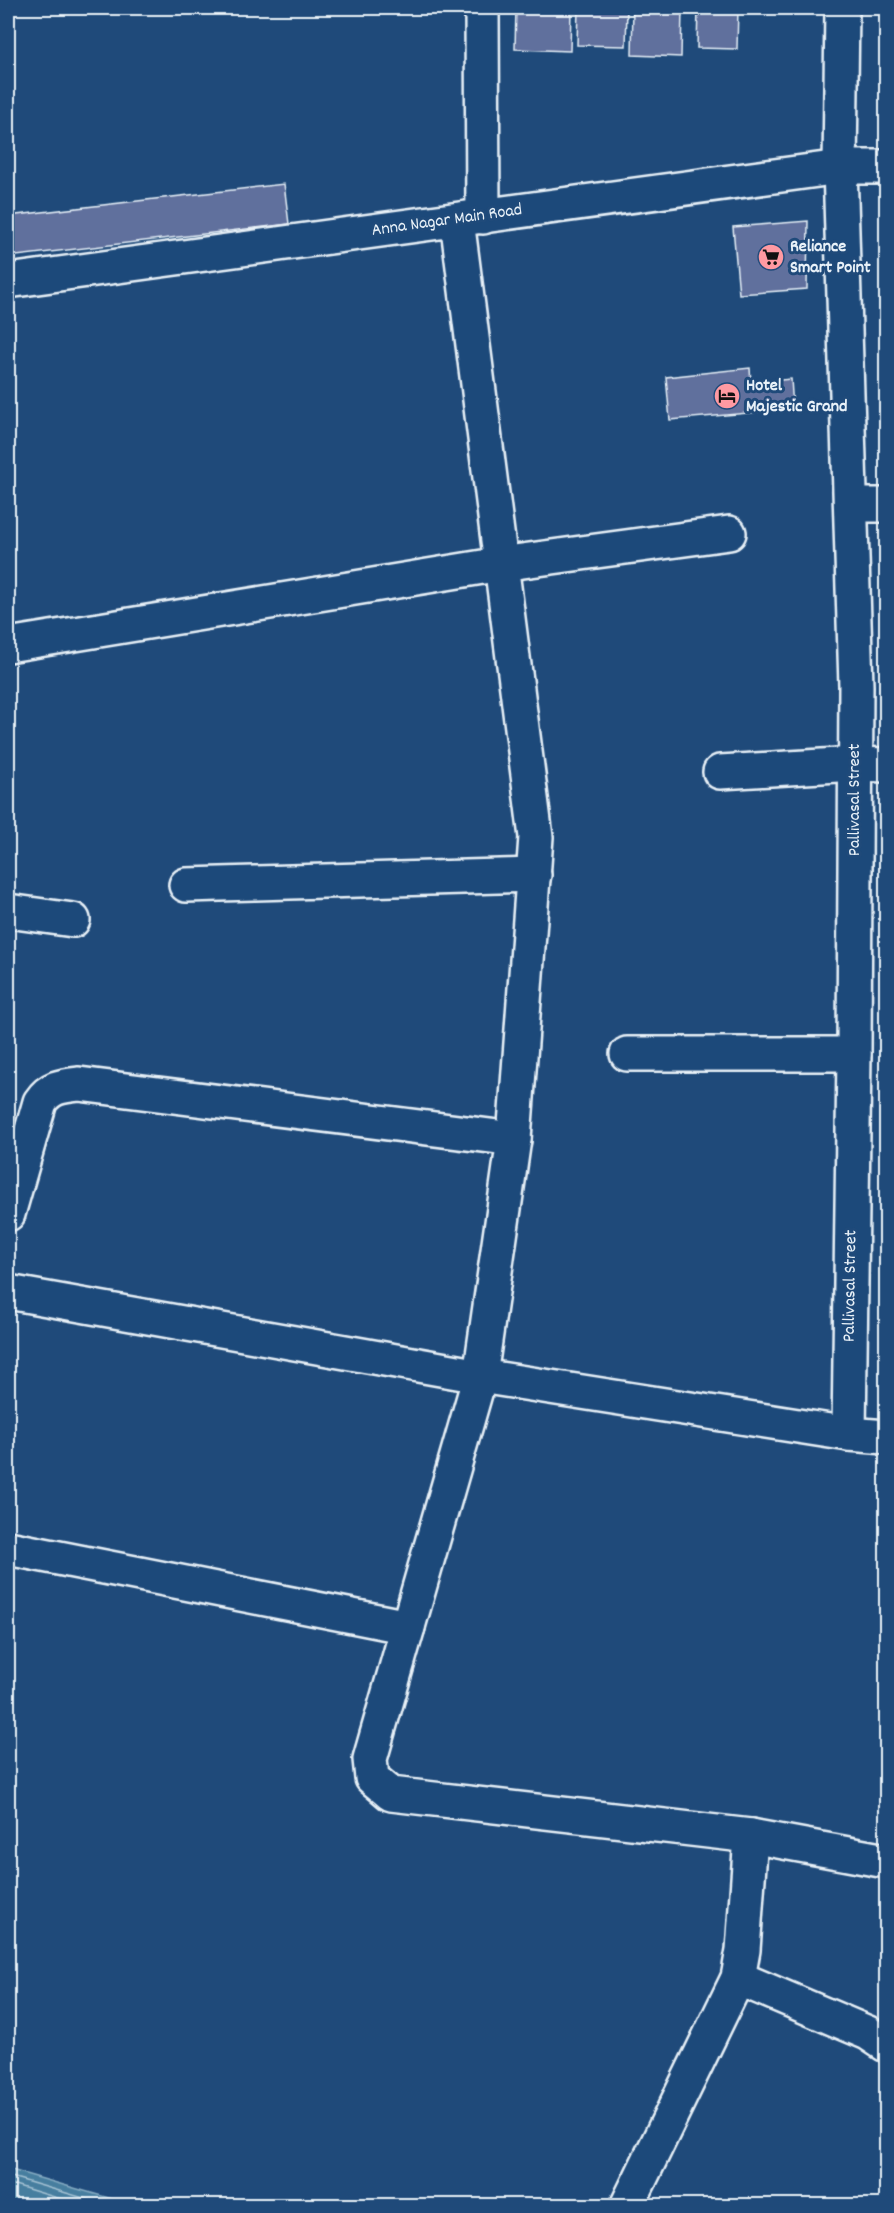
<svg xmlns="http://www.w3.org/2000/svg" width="894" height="2213" font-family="Dekko,sans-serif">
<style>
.water{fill:#467e9f;stroke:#87acc3;stroke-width:1.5}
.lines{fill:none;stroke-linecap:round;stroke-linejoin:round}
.shore{stroke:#a7c3d4;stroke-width:1.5}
.building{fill:#61709d;stroke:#e8f1f8;stroke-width:1.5}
.minor-casing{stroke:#e8f1f8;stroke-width:38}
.minor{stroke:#1f4a7a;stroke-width:33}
.labels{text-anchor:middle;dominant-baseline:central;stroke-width:6;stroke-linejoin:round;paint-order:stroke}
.street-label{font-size:18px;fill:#e8f1f8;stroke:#1f4a7a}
.poi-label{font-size:18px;font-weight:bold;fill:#e8f1f8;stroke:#1f4a7a;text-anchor:start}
</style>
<rect width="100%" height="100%" fill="#1f4a7a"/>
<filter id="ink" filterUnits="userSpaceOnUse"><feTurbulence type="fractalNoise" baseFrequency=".0167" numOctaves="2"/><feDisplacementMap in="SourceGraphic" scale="12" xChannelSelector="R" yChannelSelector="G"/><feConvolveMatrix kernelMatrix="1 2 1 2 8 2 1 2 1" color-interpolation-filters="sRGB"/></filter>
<g filter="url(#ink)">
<path class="water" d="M 8,2169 L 133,2205 L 8,2205 Z"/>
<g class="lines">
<g class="shore">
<path d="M 8,2176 L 111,2206"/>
<path d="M 8,2183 L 84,2206"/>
</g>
</g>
<g class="building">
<path d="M 516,8 L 571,8 L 570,51 L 515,49 Z"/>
<path d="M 578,8 L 627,8 L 626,46 L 577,45 Z"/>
<path d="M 633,8 L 682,8 L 681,57 L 632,55 Z"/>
<path d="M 698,8 L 738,8 L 737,49 L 697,48 Z"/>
<path d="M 284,184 L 289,224 L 8,257 L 8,216 Z"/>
<path d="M 808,221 L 807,289 L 739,294 L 733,227 Z"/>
<path d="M 750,368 L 751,383 L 791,379 L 793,409 L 670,420 L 666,377 Z"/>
</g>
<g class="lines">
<defs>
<g id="minor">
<path d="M 482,8 L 483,217"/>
<path d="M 842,8 L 840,167 L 856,686 L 854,1054 L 849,1434"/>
<path d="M 457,220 L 536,837 L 514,1139 L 480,1376 L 370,1759 L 372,1778 L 391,1794 L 751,1836 L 886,1861"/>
<path d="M 8,281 L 840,167 L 886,167"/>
<path d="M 852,505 L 886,505"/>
<path d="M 8,645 L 501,564 L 729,533"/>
<path d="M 720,772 L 855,764 L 886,765"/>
<path d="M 186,885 L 534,875"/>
<path d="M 8,911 L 73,920"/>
<path d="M 627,1054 L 854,1054"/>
<path d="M 8,1214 L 40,1102 C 50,1087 61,1086 79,1084 L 514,1139"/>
<path d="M 8,1292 L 480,1376 L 849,1434 L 886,1437"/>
<path d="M 8,1548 L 408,1627"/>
<path d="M 738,1978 L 868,2033 L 886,2045"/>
<path d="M 627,2206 L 738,1978 L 743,1950 L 751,1836"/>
</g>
</defs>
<use href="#minor" class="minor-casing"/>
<use href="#minor" class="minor"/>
</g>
</g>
<defs>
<symbol id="supermarket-disc" viewBox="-11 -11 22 22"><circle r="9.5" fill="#ff9aa2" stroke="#1f4a7a"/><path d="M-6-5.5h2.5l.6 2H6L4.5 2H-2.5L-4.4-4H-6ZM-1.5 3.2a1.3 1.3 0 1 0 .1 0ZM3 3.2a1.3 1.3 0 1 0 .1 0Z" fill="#111"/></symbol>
<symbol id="hotel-disc" viewBox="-11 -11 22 22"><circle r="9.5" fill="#ff9aa2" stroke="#1f4a7a"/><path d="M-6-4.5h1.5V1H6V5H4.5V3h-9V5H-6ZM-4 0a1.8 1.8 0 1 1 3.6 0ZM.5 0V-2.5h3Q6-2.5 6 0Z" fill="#111"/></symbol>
</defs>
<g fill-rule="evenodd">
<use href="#supermarket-disc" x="756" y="242" width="30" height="30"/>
<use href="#hotel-disc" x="712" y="381" width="30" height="30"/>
</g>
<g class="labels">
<g class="street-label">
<text transform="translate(447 221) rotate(-8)">Anna Nagar Main Road</text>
<text transform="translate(855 800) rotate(-90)">Pallivasal Street</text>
<text transform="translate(851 1286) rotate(-89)">Pallivasal Street</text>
</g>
<g class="poi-label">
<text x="790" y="247">Reliance<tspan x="790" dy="21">Smart Point</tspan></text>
<text x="746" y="386">Hotel<tspan x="746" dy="21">Majestic Grand</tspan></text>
</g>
</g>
<rect width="894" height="2213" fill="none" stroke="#1f4a7a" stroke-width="30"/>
<rect x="15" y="15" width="864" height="2183" fill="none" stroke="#e8f1f8" stroke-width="2" filter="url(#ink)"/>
</svg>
